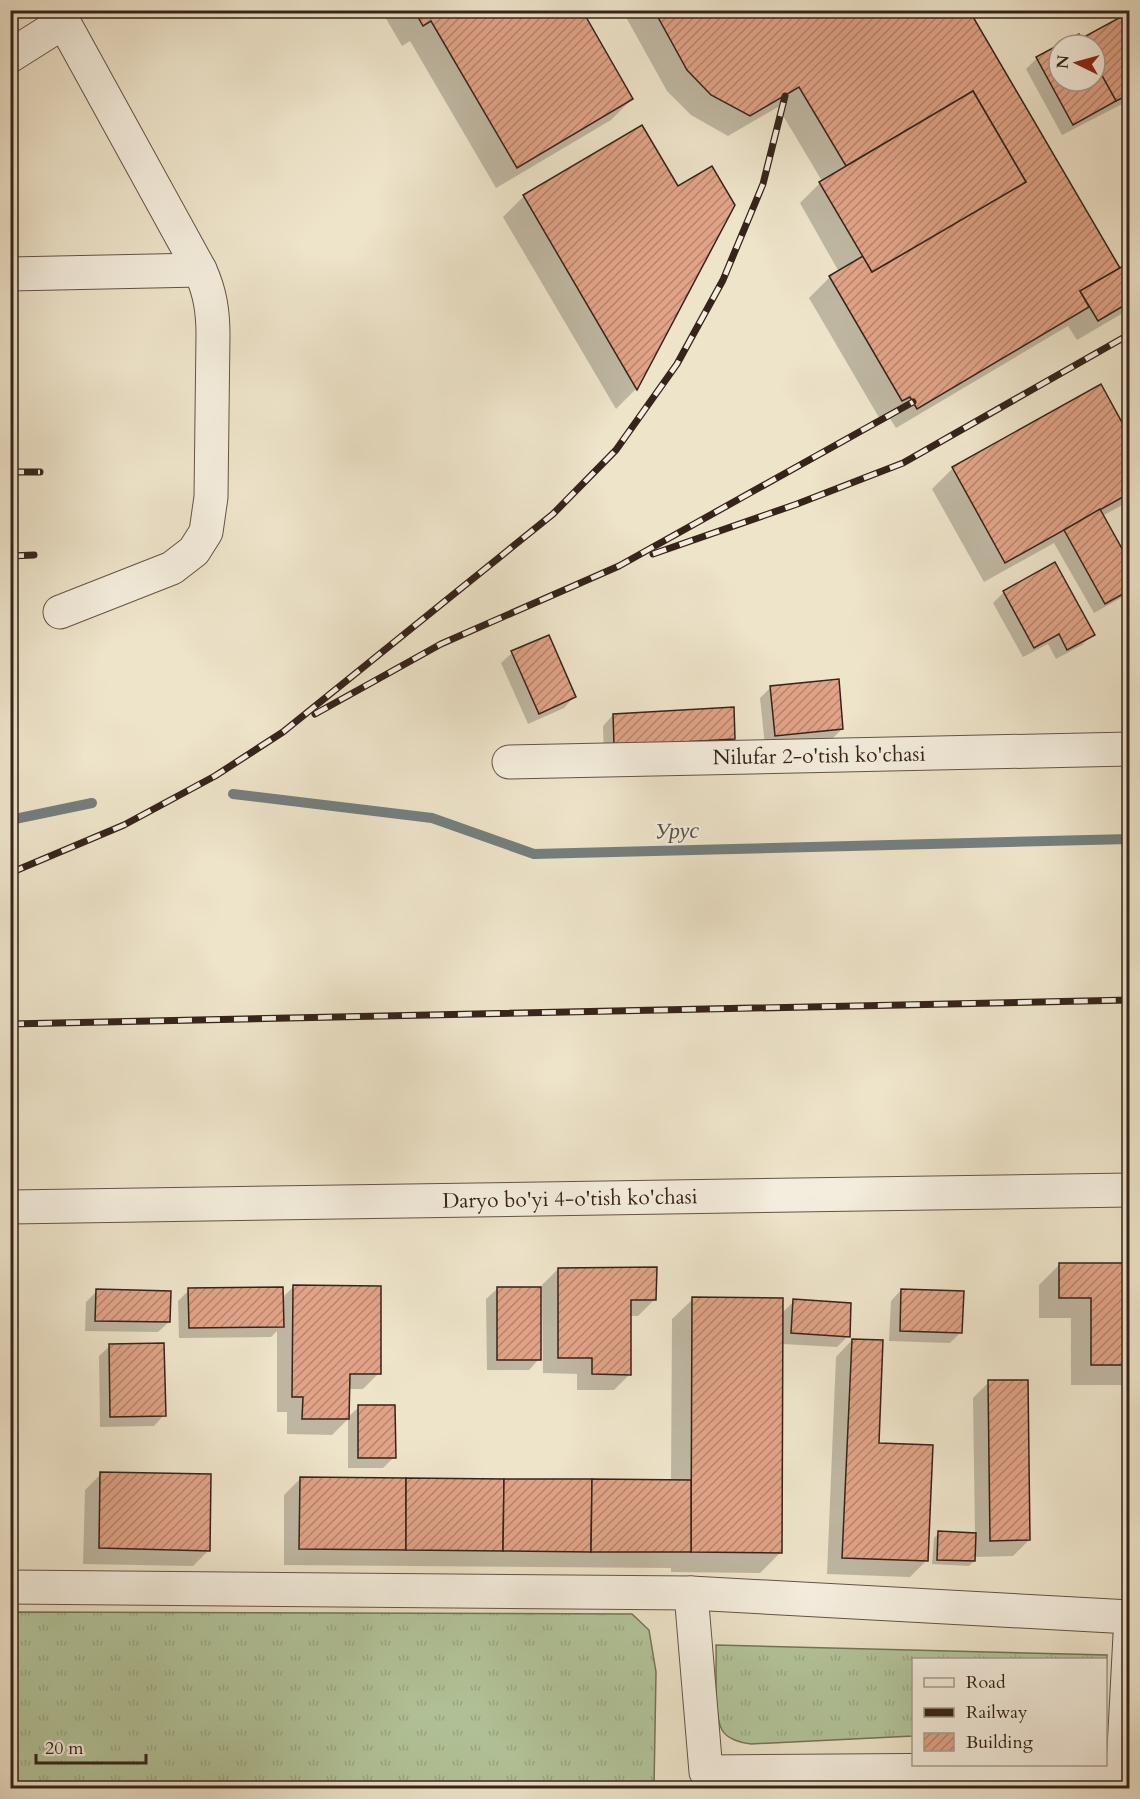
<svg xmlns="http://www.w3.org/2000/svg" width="1140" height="1799" font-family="Cardo,serif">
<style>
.grass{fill:url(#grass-tufts);stroke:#74745a;stroke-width:1.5}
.shadow{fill:#0003}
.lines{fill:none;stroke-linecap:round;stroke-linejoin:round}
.stream{stroke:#747f7e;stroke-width:10}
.building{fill:url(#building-hatch);stroke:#36231a;stroke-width:1.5}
.minor-casing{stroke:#645346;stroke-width:35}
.minor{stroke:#f4eddd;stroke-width:33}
.rail-casing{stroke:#36231a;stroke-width:7}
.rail{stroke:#f4eddd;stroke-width:4.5;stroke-dasharray:14;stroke-linecap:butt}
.labels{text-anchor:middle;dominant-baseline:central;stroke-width:4.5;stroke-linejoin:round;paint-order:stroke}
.street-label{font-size:21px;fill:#36231a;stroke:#f4eddd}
.water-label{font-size:22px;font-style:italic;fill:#55514c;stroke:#f4eddd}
</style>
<defs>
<pattern id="grass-tufts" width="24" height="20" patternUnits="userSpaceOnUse" patternTransform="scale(1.5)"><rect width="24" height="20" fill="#b3c59b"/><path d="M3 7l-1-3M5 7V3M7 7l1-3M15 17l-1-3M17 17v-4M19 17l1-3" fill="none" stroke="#9ba985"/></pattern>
<pattern id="building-hatch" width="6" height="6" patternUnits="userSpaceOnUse" patternTransform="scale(1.5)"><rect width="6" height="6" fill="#e1a387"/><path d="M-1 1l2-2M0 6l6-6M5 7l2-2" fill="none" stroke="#b7846e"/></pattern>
</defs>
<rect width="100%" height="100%" fill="#eee4ca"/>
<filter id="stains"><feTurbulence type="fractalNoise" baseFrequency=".00333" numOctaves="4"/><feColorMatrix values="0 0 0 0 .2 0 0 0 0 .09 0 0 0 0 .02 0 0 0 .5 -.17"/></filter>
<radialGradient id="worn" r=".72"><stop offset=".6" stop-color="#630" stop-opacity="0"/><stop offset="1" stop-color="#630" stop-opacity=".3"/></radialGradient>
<g class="grass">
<path d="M 11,1612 L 632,1614 L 649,1630 L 656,1672 L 654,1788 L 11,1788 Z"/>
<path d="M 716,1645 L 1107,1655 L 1106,1687 L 1106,1660 L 914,1660 L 913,1736 L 751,1744 C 741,1743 727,1739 722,1730 C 713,1714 717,1665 716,1645 Z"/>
</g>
<g class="shadow">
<path d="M 381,10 L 580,10 L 632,99 L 611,120 L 496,188 L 410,41 L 402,46 Z"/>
<path d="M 622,10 L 967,10 L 1119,270 L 1130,264 L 1130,309 L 1077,340 L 1068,326 L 896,428 L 889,417 L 881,421 L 809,298 L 830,277 L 839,272 L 800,203 L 822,181 L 778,107 L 728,136 L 691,115 L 667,91 Z"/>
<path d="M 1038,10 L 1051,10 L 1041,16 Z"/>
<path d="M 1130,14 L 1130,100 L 1062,135 L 1026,69 L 1037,58 L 1059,46 L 1059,81 L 1095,81 L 1095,45 L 1061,45 L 1081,40 Z"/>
<path d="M 678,188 L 734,205 L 636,389 L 616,409 L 503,217 L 524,196 Z"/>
<path d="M 1130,440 L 1130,501 L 1102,516 L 1130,566 L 1128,594 L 1094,613 L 1054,543 L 984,582 L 932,489 L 953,468 Z"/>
<path d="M 1055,564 L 1093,634 L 1082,645 L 1056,659 L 1048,644 L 1023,657 L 993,603 L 1004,592 Z"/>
<path d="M 512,653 L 574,697 L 564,708 L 528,724 L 501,663 Z"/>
<path d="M 771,687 L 842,729 L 831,740 L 765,746 L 760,698 Z"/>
<path d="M 613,715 L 734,738 L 723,749 L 604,756 L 603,726 Z"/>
<path d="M 1060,1264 L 1130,1264 L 1130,1385 L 1071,1385 L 1071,1318 L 1039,1318 L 1039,1285 Z"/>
<path d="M 558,1269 L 655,1299 L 638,1316 L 630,1316 L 630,1374 L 614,1390 L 577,1390 L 577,1374 L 543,1373 L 542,1285 Z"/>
<path d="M 293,1287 L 379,1373 L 363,1389 L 348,1389 L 348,1417 L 359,1407 L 394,1457 L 383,1468 L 348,1468 L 348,1419 L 332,1435 L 287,1434 L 287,1412 L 277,1412 L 277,1331 L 271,1337 L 179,1338 L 178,1301 L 189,1290 L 282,1298 Z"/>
<path d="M 497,1289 L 539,1359 L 529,1370 L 487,1370 L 486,1299 Z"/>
<path d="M 901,1290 L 961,1332 L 950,1343 L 889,1341 L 891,1301 Z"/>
<path d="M 97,1291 L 169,1322 L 158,1332 L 85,1331 L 86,1302 Z"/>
<path d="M 693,1299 L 782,1313 L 794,1301 L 848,1336 L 837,1347 L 782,1344 L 780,1553 L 760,1573 L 671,1572 L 671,1568 L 284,1565 L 284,1495 L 300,1479 L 671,1482 L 672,1319 Z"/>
<path d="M 852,1340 L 877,1444 L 926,1561 L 910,1577 L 827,1574 L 836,1357 Z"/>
<path d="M 110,1346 L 164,1415 L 154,1426 L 100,1427 L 99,1356 Z"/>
<path d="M 989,1382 L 1029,1540 L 1013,1556 L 974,1557 L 974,1561 L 969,1566 L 932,1564 L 934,1538 L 939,1533 L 975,1534 L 973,1398 Z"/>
<path d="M 101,1474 L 209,1550 L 193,1566 L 83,1564 L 85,1490 Z"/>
</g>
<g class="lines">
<g class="stream">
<path d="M 233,794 L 432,818 L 534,854 L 1130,839"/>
<path d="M 10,820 L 92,803"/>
</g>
</g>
<g class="building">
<path d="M 414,10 L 582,10 L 633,99 L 517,168 L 431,21 L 423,26 Z"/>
<path d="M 654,10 L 969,10 L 1120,268 L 1080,291 L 1089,307 L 917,409 L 910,397 L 902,401 L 829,276 L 863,256 L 872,272 L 1026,182 L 973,91 L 846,166 L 799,87 L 750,116 L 711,95 L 687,70 Z"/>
<path d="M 1130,12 L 1130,94 L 1116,101 L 1095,63 L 1095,45 L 1085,45 L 1082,38 Z"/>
<path d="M 1079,34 L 1085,45 L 1059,45 L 1059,81 L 1095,81 L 1095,63 L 1116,101 L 1073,125 L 1036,57 Z"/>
<path d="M 973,91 L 1026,182 L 872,272 L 819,182 Z"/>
<path d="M 642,125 L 678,186 L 712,166 L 735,205 L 637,390 L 523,195 Z"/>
<path d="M 1130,262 L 1130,302 L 1098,321 L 1080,291 Z"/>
<path d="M 1101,384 L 1130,437 L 1130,493 L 1005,563 L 952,467 Z"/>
<path d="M 1100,509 L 1130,563 L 1130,590 L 1105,604 L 1064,530 Z"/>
<path d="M 1055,562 L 1095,635 L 1067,650 L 1059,634 L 1034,648 L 1003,591 Z"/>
<path d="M 549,635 L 576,697 L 539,714 L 511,651 Z"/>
<path d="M 839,679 L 843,729 L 775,736 L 770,686 Z"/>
<path d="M 734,707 L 735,739 L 614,746 L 613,714 Z"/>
<path d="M 1059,1263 L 1130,1263 L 1130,1365 L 1091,1365 L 1091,1298 L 1059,1298 Z"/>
<path d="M 657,1267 L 656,1300 L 631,1300 L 631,1375 L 592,1374 L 592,1358 L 558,1358 L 558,1268 Z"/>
<path d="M 293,1285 L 381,1286 L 381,1374 L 350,1374 L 349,1419 L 302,1419 L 303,1397 L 292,1397 Z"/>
<path d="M 283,1287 L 284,1327 L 189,1328 L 188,1288 Z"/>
<rect x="497" y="1287" width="44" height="73"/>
<path d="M 96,1289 L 171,1291 L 170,1322 L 95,1321 Z"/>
<path d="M 901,1289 L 964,1291 L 962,1333 L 900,1331 Z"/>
<path d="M 692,1297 L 783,1298 L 782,1553 L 691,1552 Z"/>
<path d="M 793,1299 L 851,1303 L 850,1337 L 791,1333 Z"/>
<path d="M 852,1339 L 883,1340 L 879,1443 L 933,1445 L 928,1561 L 842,1558 Z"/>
<path d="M 164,1343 L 166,1416 L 110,1417 L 109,1344 Z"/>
<path d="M 988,1380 L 1028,1380 L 1030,1540 L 990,1541 Z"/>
<path d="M 358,1405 L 395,1405 L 396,1458 L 358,1458 Z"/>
<path d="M 100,1472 L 211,1474 L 210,1551 L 99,1548 Z"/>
<path d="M 300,1477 L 406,1478 L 406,1550 L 299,1549 Z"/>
<path d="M 406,1478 L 504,1479 L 503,1551 L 406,1550 Z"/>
<path d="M 504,1479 L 592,1479 L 591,1552 L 503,1551 Z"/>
<path d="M 592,1479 L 691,1480 L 691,1552 L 591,1552 Z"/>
<path d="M 938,1531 L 976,1533 L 975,1561 L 937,1560 Z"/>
</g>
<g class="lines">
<defs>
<g id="minor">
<path d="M 57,10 L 200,270 C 210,292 213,311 213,335 L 211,497 L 206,532 L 194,551 L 172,568 L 60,612"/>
<path d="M 10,56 L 64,22"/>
<path d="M 10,274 L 200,270"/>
<path d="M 509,762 L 1130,749"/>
<path d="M 10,1207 L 1130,1190"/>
<path d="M 10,1587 L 691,1593 L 1130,1617"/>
<path d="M 691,1593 L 706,1772 L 1130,1769"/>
<path d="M 1123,1769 L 1130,1635"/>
</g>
</defs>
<use href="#minor" class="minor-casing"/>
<use href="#minor" class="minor"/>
<defs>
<g id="rail">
<path d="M 10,472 L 40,472"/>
<path d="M 653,554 L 797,504 L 903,463 L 1130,334"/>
<path d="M 10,556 L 34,555"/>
<path d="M 315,714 L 441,644 L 619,566 L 913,402"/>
<path d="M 10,873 L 124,825 L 215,776 L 283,732 L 553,514 L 616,450 L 677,364 L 723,280 L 763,184 L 785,96"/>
<path d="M 10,1024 L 1130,1000"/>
</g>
</defs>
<use href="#rail" class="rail-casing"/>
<use href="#rail" class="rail"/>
</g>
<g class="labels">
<g class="street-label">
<text transform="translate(819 756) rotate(-1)">Nilufar 2-o'tish ko'chasi</text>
<text transform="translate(570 1199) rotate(-1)">Daryo bo'yi 4-o'tish ko'chasi</text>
</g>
<g class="water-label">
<text transform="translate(677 831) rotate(-1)">Урус</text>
</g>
</g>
<rect width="1140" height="1799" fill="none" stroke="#eee4ca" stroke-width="36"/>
<rect x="12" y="12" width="1116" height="1775" fill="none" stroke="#36231a" stroke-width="3"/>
<rect x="18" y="18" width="1104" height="1763" fill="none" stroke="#36231a" stroke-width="1.5"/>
<rect x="912" y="1658" width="195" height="108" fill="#f4eddd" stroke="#a89c8f" stroke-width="1.5"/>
<rect x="924" y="1678" width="30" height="9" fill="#f4eddd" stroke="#a89c8f" stroke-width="1.5"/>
<text x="966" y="1688" font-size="18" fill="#36231a">Road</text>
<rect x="924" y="1708" width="30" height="9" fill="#36231a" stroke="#a89c8f" stroke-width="1.5"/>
<text x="966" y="1718" font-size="18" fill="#36231a">Railway</text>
<rect x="924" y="1733" width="30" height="18" fill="url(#building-hatch)" stroke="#a89c8f" stroke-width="1.5"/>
<text x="966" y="1748" font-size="18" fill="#36231a">Building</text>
<g transform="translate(1077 63) rotate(275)"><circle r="28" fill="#f4eddd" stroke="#a89c8f" stroke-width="1.5"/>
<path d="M0-4.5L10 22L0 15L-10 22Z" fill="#8f2418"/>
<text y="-9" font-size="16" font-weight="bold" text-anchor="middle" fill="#36231a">N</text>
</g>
<path d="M36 1754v9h110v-9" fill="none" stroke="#36231a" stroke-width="3"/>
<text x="45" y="1754" font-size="18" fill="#36231a" stroke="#f4eddd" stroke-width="4.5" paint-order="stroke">20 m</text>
<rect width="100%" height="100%" filter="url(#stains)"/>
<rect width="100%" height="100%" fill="url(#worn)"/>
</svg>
